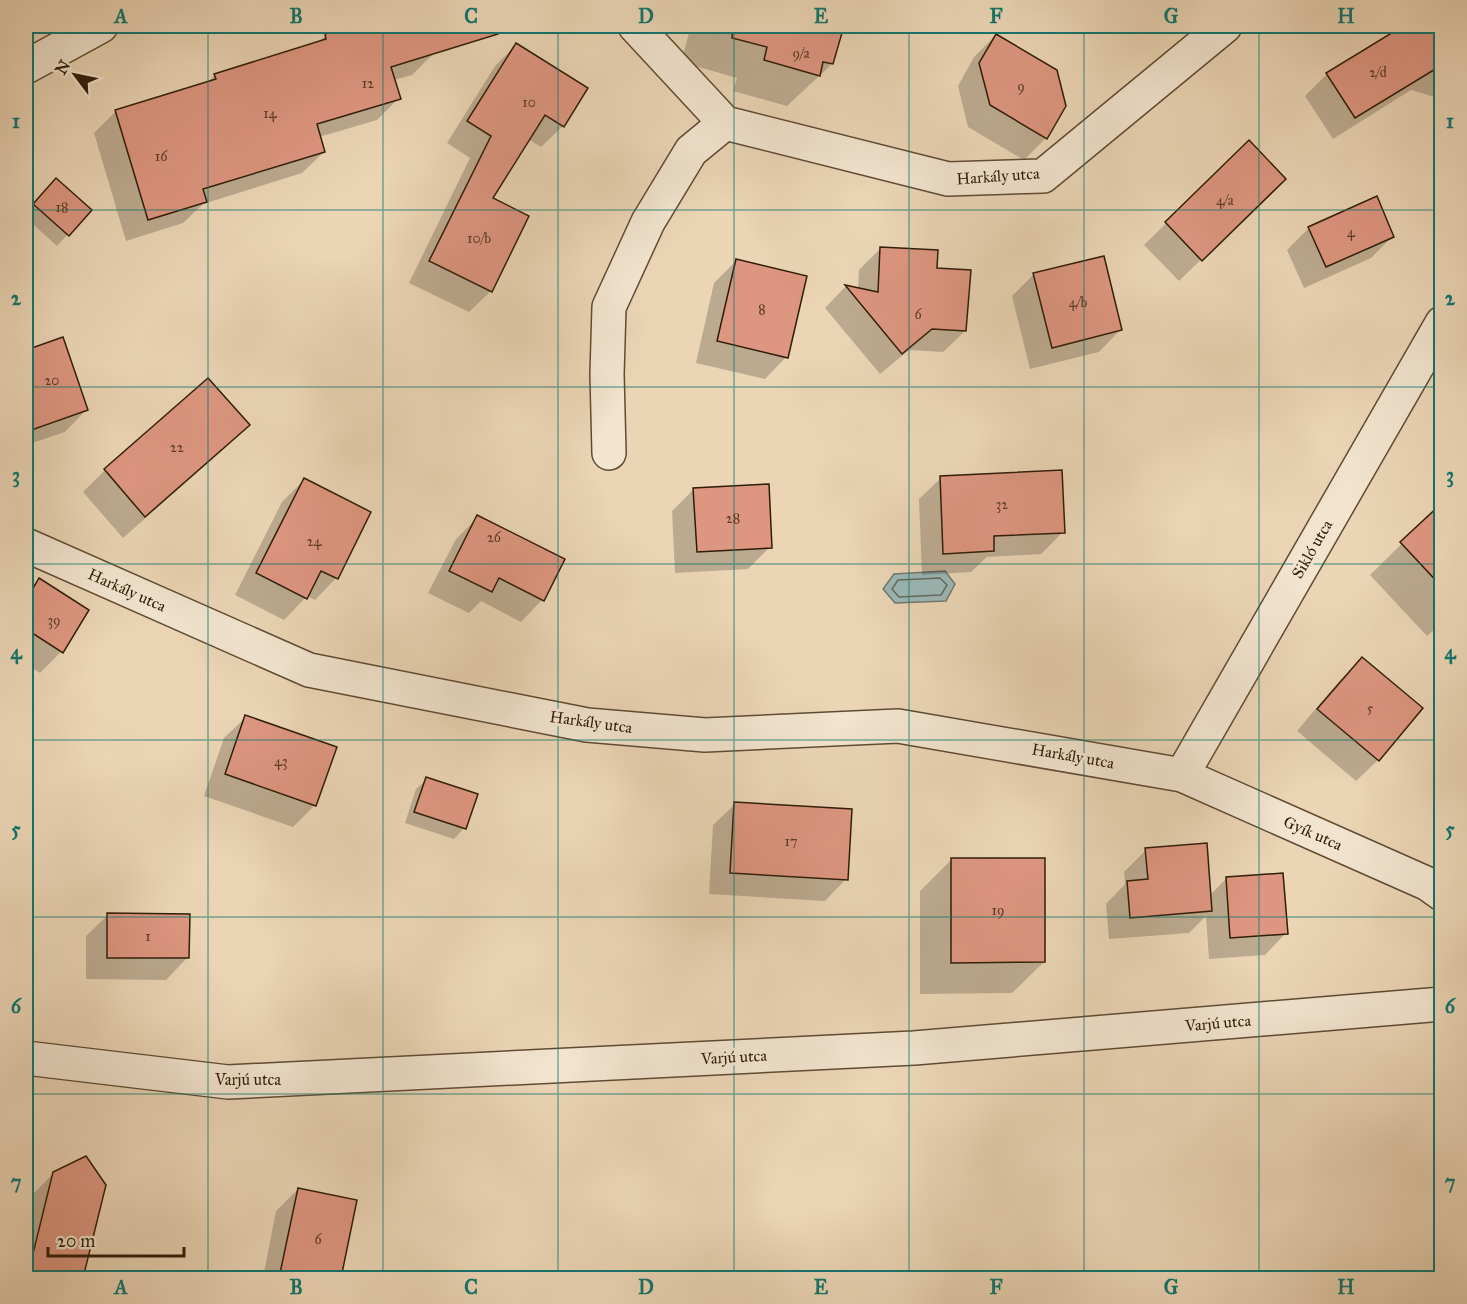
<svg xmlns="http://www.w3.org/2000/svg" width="1467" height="1304" font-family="'IM FELL Great Primer',serif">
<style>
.water{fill:#9bb7b6;stroke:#707970;stroke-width:1.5}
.shadow{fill:#0003}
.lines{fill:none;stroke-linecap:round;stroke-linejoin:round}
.shore{stroke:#666a5f;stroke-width:1.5}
.building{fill:#dd9680;stroke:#301d08;stroke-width:1.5}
.street-casing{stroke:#5f4b33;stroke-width:36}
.street{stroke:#f2e4cf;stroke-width:33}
.grid{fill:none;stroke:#0f766e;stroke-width:1.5;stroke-opacity:0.55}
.labels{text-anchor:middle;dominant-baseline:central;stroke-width:6;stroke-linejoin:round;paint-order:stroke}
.number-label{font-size:14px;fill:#5b3b26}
.street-label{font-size:16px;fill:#301d08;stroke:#f2e4cf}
.neatline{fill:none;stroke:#0f766e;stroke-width:2}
.grid-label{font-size:20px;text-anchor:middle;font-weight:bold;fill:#0f766e}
</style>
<rect width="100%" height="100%" fill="#ebd5b5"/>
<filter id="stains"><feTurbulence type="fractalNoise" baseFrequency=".00333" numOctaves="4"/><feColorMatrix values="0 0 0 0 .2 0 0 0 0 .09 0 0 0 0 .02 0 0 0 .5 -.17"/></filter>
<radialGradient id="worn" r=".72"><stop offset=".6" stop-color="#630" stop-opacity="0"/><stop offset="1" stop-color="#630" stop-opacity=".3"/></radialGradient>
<path class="water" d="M 945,571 L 955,584 L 946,601 L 895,603 L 883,589 L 894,574 Z"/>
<g class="shadow">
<path d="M 357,26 L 425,26 L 434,53 L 412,75 L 394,80 L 399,98 L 377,120 L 319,137 L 324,152 L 302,173 L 203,204 L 183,223 L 126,241 L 94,133 L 115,112 L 206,84 L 215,75 L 318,43 L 326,35 Z"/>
<path d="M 691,26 L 843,26 L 832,64 L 787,106 L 733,91 L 737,78 L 681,62 Z"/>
<path d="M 1406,26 L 1442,26 L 1442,99 L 1411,90 L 1333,139 L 1305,96 L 1327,74 Z"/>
<path d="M 996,35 L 1046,138 L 1024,160 L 968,127 L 958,86 L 974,57 Z"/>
<path d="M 516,45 L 563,126 L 541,147 L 528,139 L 491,199 L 491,291 L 469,312 L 409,283 L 470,158 L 447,143 L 495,66 Z"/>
<path d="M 1249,142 L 1262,200 L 1179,281 L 1144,245 Z"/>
<path d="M 46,191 L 90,210 L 57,246 L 26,218 L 26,213 Z"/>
<path d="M 1309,228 L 1393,236 L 1371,258 L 1304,288 L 1287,250 Z"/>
<path d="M 881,248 L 935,269 L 965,331 L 943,352 L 909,350 L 880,374 L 825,308 L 846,286 L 858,289 L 859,270 Z"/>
<path d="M 736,261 L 786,357 L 765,379 L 696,363 L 714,283 Z"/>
<path d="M 1033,275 L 1120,330 L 1099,352 L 1030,369 L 1012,296 Z"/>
<path d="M 62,339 L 86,410 L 65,432 L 26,445 L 26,352 Z"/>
<path d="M 207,380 L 247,425 L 226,447 L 123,538 L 83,492 L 105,470 Z"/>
<path d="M 941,478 L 1063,532 L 1041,554 L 987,557 L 971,572 L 922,575 L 919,499 Z"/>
<path d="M 304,480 L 336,578 L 315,600 L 307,596 L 284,620 L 235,595 L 282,502 Z"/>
<path d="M 694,489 L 770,547 L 748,569 L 675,573 L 672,511 Z"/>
<path d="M 1435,511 L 1442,518 L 1442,623 L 1427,636 L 1370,575 Z"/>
<path d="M 478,517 L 542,600 L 521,622 L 481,601 L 469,613 L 428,593 L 456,539 Z"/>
<path d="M 40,580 L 61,652 L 40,673 L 26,664 L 26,594 Z"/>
<path d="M 1362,659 L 1378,760 L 1356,781 L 1297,731 L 1340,680 Z"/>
<path d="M 246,717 L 315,805 L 293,827 L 204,796 L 224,738 Z"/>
<path d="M 427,779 L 464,828 L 454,839 L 405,823 L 416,789 Z"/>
<path d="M 735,804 L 846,879 L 825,901 L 709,894 L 713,825 Z"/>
<path d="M 1146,850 L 1210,895 L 1226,879 L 1286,933 L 1265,955 L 1209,959 L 1206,916 L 1189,933 L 1109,939 L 1106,904 L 1125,884 L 1124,872 Z"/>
<path d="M 951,860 L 1044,962 L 1012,993 L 920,994 L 920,891 Z"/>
<path d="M 108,915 L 187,958 L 166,980 L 86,979 L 86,936 Z"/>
<path d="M 54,1173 L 104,1185 L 81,1278 L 26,1278 L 26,1220 L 32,1195 Z"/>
<path d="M 298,1189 L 355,1201 L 339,1278 L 263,1278 L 276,1211 Z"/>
</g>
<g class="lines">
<path class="shore" d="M 940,578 L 947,585 L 941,595 L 899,597 L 892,589 L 898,580 Z"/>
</g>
<g class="building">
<path d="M 352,26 L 496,26 L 498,34 L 391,67 L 401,99 L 317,124 L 325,152 L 203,189 L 207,202 L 148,220 L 115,110 L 216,79 L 214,74 L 326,39 L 325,34 Z"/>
<path d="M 733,26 L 844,26 L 833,64 L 823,62 L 820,76 L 764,60 L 767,47 L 732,38 Z"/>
<path d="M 1403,26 L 1442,26 L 1442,65 L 1355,118 L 1326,73 Z"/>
<path d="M 996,34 L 1057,70 L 1066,106 L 1047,139 L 990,105 L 979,63 Z"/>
<path d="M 516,43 L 588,88 L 564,127 L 545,115 L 493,198 L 529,216 L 492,292 L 429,261 L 491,136 L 467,121 Z"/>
<path d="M 1249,140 L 1286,179 L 1202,261 L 1165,222 Z"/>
<path d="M 56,178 L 92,210 L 69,236 L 33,204 Z"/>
<path d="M 1377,196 L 1394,237 L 1326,267 L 1308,227 Z"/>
<path d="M 880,247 L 938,250 L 937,268 L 971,270 L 966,331 L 932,329 L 902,354 L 845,285 L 878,292 Z"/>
<path d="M 1104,256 L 1122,330 L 1052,348 L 1033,273 Z"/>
<path d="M 736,259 L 807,276 L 788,358 L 717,341 Z"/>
<path d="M 63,337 L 88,410 L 26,432 L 26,350 Z"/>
<path d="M 208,378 L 250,425 L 145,517 L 104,469 Z"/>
<path d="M 1062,470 L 1065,533 L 994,536 L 994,551 L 943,554 L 940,476 Z"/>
<path d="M 304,478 L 371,512 L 338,579 L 321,571 L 307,599 L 256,573 Z"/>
<path d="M 769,484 L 772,548 L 697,552 L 693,488 Z"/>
<path d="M 1442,503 L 1442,587 L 1400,542 Z"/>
<path d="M 477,515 L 565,559 L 544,601 L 499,578 L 492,592 L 449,571 Z"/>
<path d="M 39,578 L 89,610 L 63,653 L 26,629 L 26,600 Z"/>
<path d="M 1362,657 L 1423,708 L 1379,761 L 1317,709 Z"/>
<path d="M 245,715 L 337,747 L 316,806 L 225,774 Z"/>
<path d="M 426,777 L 478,794 L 466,829 L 414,812 Z"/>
<path d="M 734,802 L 852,809 L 848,880 L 730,873 Z"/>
<path d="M 1207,843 L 1212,911 L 1130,918 L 1127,881 L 1148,879 L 1145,848 Z"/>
<path d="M 951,858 L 1045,858 L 1045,962 L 951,963 Z"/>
<path d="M 1283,873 L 1288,934 L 1230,938 L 1226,877 Z"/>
<path d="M 107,913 L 190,914 L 189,958 L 107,958 Z"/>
<path d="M 86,1156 L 106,1185 L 83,1278 L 27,1278 L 53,1172 Z"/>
<path d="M 298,1188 L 357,1200 L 341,1278 L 279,1278 Z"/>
</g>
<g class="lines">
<defs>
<g id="street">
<path d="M 635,26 L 725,123 L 948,179 L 1043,176 L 1225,26"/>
<path d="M 26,67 L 101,26"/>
<path d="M 609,453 L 607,374 L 609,307 L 648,222 L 691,151 L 725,123"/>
<path d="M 26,545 L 309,670 L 587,725 L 705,735 L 898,726 L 1182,775 L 1428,884 L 1442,894"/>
<path d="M 1182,775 L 1442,323"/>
<path d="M 26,1058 L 228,1082 L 914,1048 L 1442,1004"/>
</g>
</defs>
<use href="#street" class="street-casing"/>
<use href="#street" class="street"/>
</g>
<path class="grid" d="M 208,26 L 208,1278M 383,26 L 383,1278M 558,26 L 558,1278M 734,26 L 734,1278M 909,26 L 909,1278M 1084,26 L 1084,1278M 1259,26 L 1259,1278M 26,210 L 1442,210M 26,387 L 1442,387M 26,564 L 1442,564M 26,740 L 1442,740M 26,917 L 1442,917M 26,1094 L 1442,1094"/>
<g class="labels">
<g class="number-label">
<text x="801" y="53">9/a</text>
<text x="1378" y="72">2/d</text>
<text x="368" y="83">12</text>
<text x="1021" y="86">9</text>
<text x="529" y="102">10</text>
<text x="270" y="113">14</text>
<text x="161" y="156">16</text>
<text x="1225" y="200">4/a</text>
<text x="62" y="207">18</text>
<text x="1351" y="232">4</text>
<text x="479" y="238">10/b</text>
<text x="1078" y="302">4/b</text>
<text x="762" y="309">8</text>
<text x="918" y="314">6</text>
<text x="52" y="380">20</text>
<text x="177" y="447">22</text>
<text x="1002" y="504">32</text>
<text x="733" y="518">28</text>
<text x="494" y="537">26</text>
<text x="314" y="541">24</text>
<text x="54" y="620">39</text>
<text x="1370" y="708">5</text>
<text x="281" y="761">43</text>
<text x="791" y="841">17</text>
<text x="998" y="910">19</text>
<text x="148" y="936">1</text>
<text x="318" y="1239">6</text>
</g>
<g class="street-label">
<text transform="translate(998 176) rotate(-4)">Harkály utca</text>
<text transform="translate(1312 549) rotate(-60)">Sikló utca</text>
<text transform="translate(127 590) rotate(24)">Harkály utca</text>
<text transform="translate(591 722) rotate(8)">Harkály utca</text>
<text transform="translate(1073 756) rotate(10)">Harkály utca</text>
<text transform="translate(1313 833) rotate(24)">Gyík utca</text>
<text transform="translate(1218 1023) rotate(-5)">Varjú utca</text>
<text transform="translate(734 1057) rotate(-3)">Varjú utca</text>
<text x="248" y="1079">Varjú utca</text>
</g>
</g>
<rect width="1467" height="1304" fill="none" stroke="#ebd5b5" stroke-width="66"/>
<g transform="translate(75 75) rotate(302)" stroke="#f2e4cf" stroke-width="4.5" paint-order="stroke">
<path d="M0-4.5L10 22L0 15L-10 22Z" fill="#301d08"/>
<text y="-9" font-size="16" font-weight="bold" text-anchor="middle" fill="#301d08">N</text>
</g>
<path d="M48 1247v9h136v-9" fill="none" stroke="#301d08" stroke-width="3"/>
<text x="57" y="1247" font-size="18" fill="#301d08" stroke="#f2e4cf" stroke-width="4.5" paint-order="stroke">20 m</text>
<rect x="33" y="33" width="1401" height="1238" class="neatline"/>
<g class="grid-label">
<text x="121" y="23">A</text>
<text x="296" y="23">B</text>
<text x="471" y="23">C</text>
<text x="646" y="23">D</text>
<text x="821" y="23">E</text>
<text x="996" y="23">F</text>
<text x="1171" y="23">G</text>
<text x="1346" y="23">H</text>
<text x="16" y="128">1</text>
<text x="1450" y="128">1</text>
<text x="16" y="305">2</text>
<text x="1450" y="305">2</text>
<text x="16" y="482">3</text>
<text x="1450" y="482">3</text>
<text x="16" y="659">4</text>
<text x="1450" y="659">4</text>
<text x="16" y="836">5</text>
<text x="1450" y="836">5</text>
<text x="16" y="1013">6</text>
<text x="1450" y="1013">6</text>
<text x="16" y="1189">7</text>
<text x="1450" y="1189">7</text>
<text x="121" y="1294">A</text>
<text x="296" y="1294">B</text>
<text x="471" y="1294">C</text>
<text x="646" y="1294">D</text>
<text x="821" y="1294">E</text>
<text x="996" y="1294">F</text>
<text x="1171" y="1294">G</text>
<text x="1346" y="1294">H</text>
</g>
<rect width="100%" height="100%" filter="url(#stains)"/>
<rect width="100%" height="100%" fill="url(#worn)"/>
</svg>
